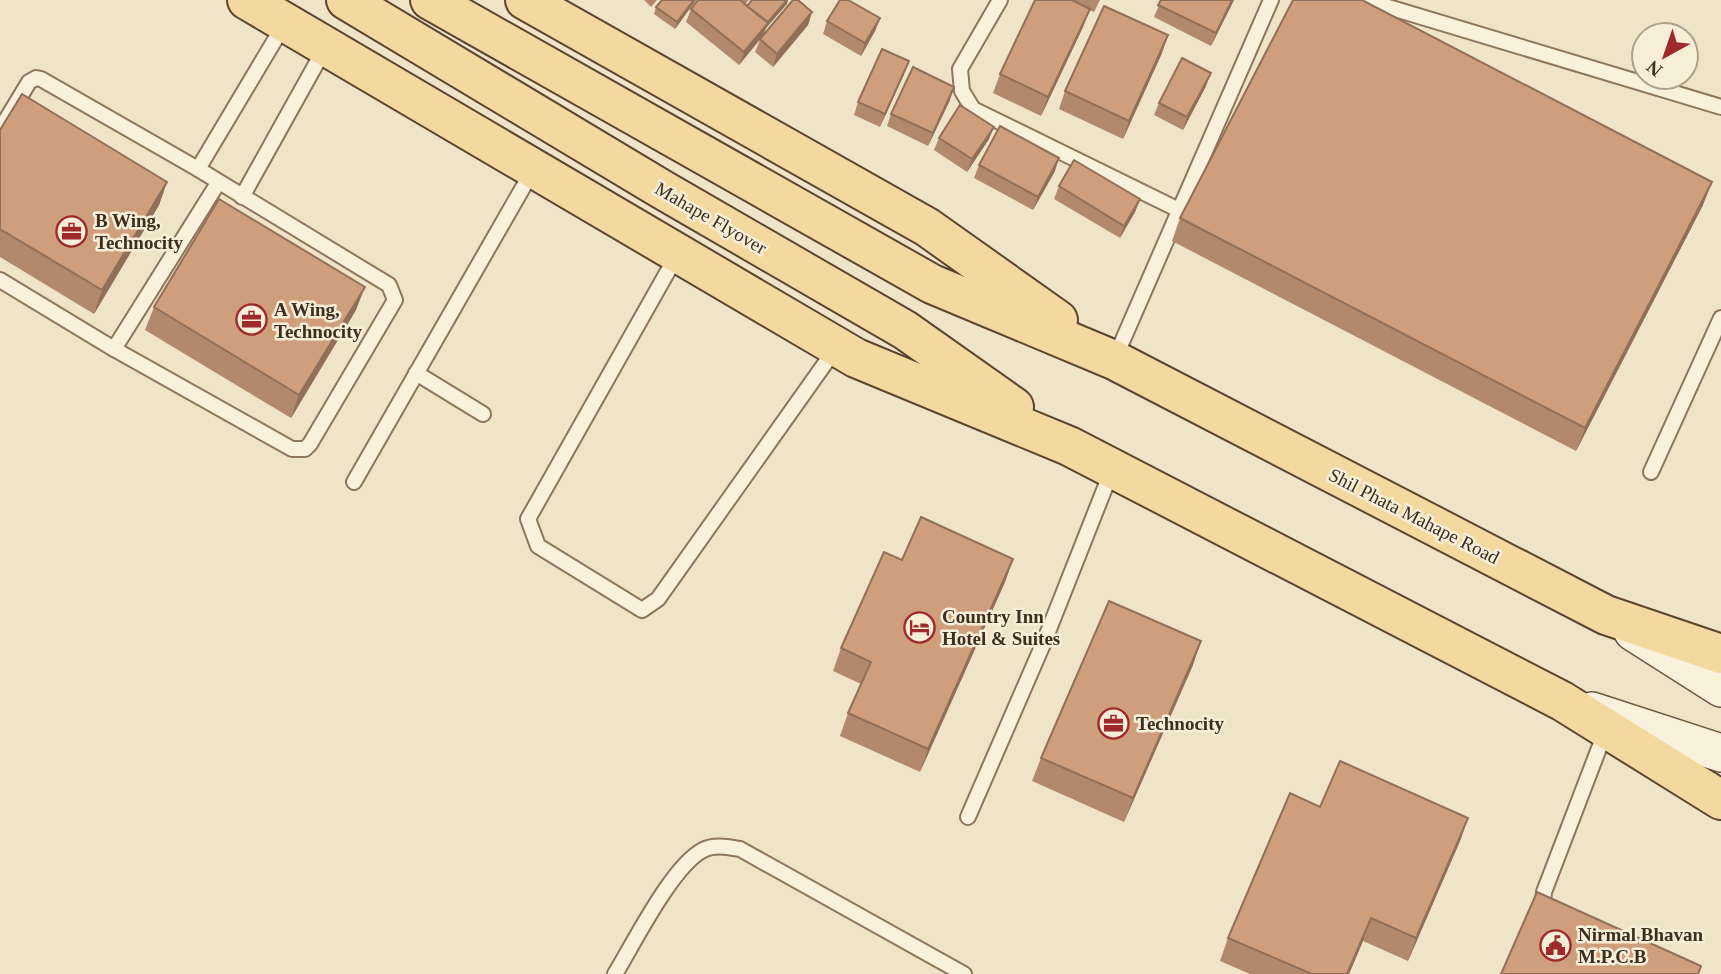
<svg xmlns="http://www.w3.org/2000/svg" width="1721" height="974" font-family="Georgia,serif">
<style>
.lines{fill:none;stroke-linecap:round;stroke-linejoin:round}
.service-casing{stroke:#8d765c;stroke-width:18}
.secondary-casing{stroke:#6f573f;stroke-width:40}
.primary-casing{stroke:#5b4430;stroke-width:42}
.service{stroke:#faf1dc;stroke-width:14}
.secondary{stroke:#faf1dc;stroke-width:37}
.primary{stroke:#f3d9a0;stroke-width:38}
.wall{fill:#b2896c}
.shaded-wall{fill:#916f58}
.building{fill:#cf9f7d;stroke:#916f58;stroke-width:2}
.labels{text-anchor:middle;dominant-baseline:central;stroke-width:5;stroke-linejoin:round;paint-order:stroke}
.street-label{font-size:19px;fill:#3d2e20;stroke:#f7eed8}
.poi-label{font-size:19px;font-weight:bold;fill:#3d2e20;stroke:#f7eed8;text-anchor:start}
</style>
<rect width="100%" height="100%" fill="#f0e4c8"/>
<g class="lines">
<defs>
<g id="service">
<path d="M 1000,0 L 960,69 L 962,91 L 973,109 L 1179,210"/>
<path d="M 1365,0 L 1721,107"/>
<path d="M 0,130 L 29,82 L 36,78 L 41,79 L 198,169 L 389,285 L 395,300 L 310,444 L 305,449 L 292,449 L 114,349 L 0,280"/>
<path d="M 198,169 L 285,23"/>
<path d="M 242,197 L 325,48"/>
<path d="M 677,255 L 528,519 L 538,546 L 642,610 L 658,599 L 836,348"/>
<path d="M 114,349 L 218,183"/>
<path d="M 1115,358 L 1271,0"/>
<path d="M 416,373 L 483,414"/>
<path d="M 1651,472 L 1721,318"/>
<path d="M 354,482 L 533,170"/>
<path d="M 968,817 L 1044,642 L 1112,470"/>
<path d="M 1549,909 L 1543,903 L 1544,892 L 1606,730"/>
<path d="M 615,974 C 634,943 672,866 703,850 C 714,844 728,847 740,849 L 964,974"/>
</g>
<g id="secondary">
<path d="M 1633,632 L 1721,688"/>
<path d="M 1592,711 L 1721,753"/>
</g>
<g id="primary">
<path d="M 247,0 L 856,358 L 1069,446 L 1562,701 L 1721,800"/>
<path d="M 346,0 L 663,190 L 905,330 L 1014,407"/>
<path d="M 430,0 L 932,284 L 1114,360 L 1606,615 L 1721,654"/>
<path d="M 525,0 L 927,227 L 1058,320"/>
</g>
</defs>
<use href="#service" class="service-casing"/>
<use href="#secondary" class="secondary-casing"/>
<use href="#primary" class="primary-casing"/>
<use href="#service" class="service"/>
<use href="#secondary" class="secondary"/>
<use href="#primary" class="primary"/>
</g>
<g class="wall">
<path d="M 644,0 L 657,0 L 651,7 Z"/>
<path d="M 696,0 L 675,29 L 654,14 L 656,7 Z"/>
<path d="M 698,0 L 749,0 L 745,4 L 747,6 L 752,0 L 788,0 L 787,4 L 766,28 L 763,35 L 812,12 L 808,25 L 773,67 L 755,52 L 760,40 L 739,65 L 686,22 L 691,9 Z"/>
<path d="M 1035,0 L 1100,0 L 1094,12 L 1089,10 L 1083,27 L 1041,116 L 993,93 L 1000,74 Z"/>
<path d="M 1161,0 L 1234,0 L 1211,46 L 1154,17 Z"/>
<path d="M 880,18 L 875,31 L 861,56 L 823,34 L 827,21 Z"/>
<path d="M 1162,53 L 1123,139 L 1059,109 L 1065,91 Z"/>
<path d="M 904,74 L 880,127 L 854,115 L 858,102 Z"/>
<path d="M 1206,86 L 1183,130 L 1154,115 L 1159,103 Z"/>
<path d="M 950,100 L 928,146 L 887,126 L 891,114 Z"/>
<path d="M 0,130 L 167,182 L 159,205 L 94,314 L 0,257 Z"/>
<path d="M 939,138 L 989,139 L 967,172 L 934,150 Z"/>
<path d="M 979,165 L 1055,171 L 1033,210 L 974,178 Z"/>
<path d="M 1059,186 L 1140,199 L 1135,212 L 1120,238 L 1054,199 Z"/>
<path d="M 1703,205 L 1576,451 L 1172,241 L 1180,218 Z"/>
<path d="M 154,307 L 356,310 L 291,418 L 145,330 Z"/>
<path d="M 1013,559 L 1005,582 L 920,772 L 840,736 L 848,713 L 861,684 L 833,671 L 841,648 L 902,560 Z"/>
<path d="M 1193,665 L 1124,822 L 1032,781 L 1041,758 Z"/>
<path d="M 1320,807 L 1468,818 L 1460,841 L 1408,961 L 1363,941 L 1349,974 L 1250,974 L 1220,961 L 1228,938 Z"/>
</g>
<g class="shaded-wall">
<path d="M 694,0 L 696,0 L 675,29 L 677,22 Z"/>
<path d="M 787,0 L 788,0 L 787,4 L 766,28 L 763,35 L 739,65 L 744,52 Z"/>
<path d="M 1232,0 L 1234,0 L 1211,46 L 1216,33 Z"/>
<path d="M 1090,9 L 1083,27 L 1041,116 L 1048,97 Z"/>
<path d="M 812,12 L 808,25 L 773,67 L 777,54 Z"/>
<path d="M 880,18 L 875,31 L 861,56 L 865,43 Z"/>
<path d="M 1168,35 L 1162,53 L 1123,139 L 1129,121 Z"/>
<path d="M 909,61 L 904,74 L 880,127 L 885,114 Z"/>
<path d="M 1211,73 L 1206,86 L 1183,130 L 1187,117 Z"/>
<path d="M 954,87 L 950,100 L 928,146 L 933,133 Z"/>
<path d="M 994,127 L 989,139 L 967,172 L 972,159 Z"/>
<path d="M 1059,158 L 1055,171 L 1033,210 L 1038,197 Z"/>
<path d="M 167,182 L 159,205 L 94,314 L 102,290 Z"/>
<path d="M 1712,182 L 1703,205 L 1576,451 L 1585,428 Z"/>
<path d="M 1140,199 L 1135,212 L 1120,238 L 1124,226 Z"/>
<path d="M 365,287 L 356,310 L 291,418 L 299,395 Z"/>
<path d="M 1013,559 L 1005,582 L 920,772 L 928,749 Z"/>
<path d="M 1201,641 L 1193,665 L 1124,822 L 1133,798 Z"/>
<path d="M 1468,818 L 1460,841 L 1408,961 L 1416,938 Z"/>
<path d="M 1371,918 L 1363,941 L 1349,974 L 1347,974 Z"/>
</g>
<g class="building">
<path d="M 662,0 L 694,0 L 677,22 L 656,7 Z"/>
<path d="M 698,0 L 740,0 L 768,23 L 744,52 L 691,9 Z"/>
<path d="M 752,0 L 787,0 L 768,22 L 747,6 Z"/>
<path d="M 793,0 L 798,0 L 812,12 L 777,54 L 760,39 Z"/>
<path d="M 840,0 L 848,0 L 880,18 L 865,43 L 827,21 Z"/>
<path d="M 1035,0 L 1072,0 L 1090,9 L 1048,97 L 1000,74 Z"/>
<path d="M 1161,0 L 1232,0 L 1216,33 L 1158,5 Z"/>
<path d="M 1293,0 L 1362,0 L 1712,182 L 1585,428 L 1180,218 Z"/>
<path d="M 1104,6 L 1168,35 L 1129,121 L 1065,91 Z"/>
<path d="M 882,49 L 909,61 L 885,114 L 858,102 Z"/>
<path d="M 1182,58 L 1211,73 L 1187,117 L 1159,103 Z"/>
<path d="M 913,67 L 954,87 L 933,133 L 891,114 Z"/>
<path d="M 22,94 L 167,182 L 102,290 L 0,229 L 0,130 Z"/>
<path d="M 960,105 L 994,127 L 972,159 L 939,138 Z"/>
<path d="M 1000,126 L 1059,158 L 1038,197 L 979,165 Z"/>
<path d="M 1074,160 L 1140,199 L 1124,226 L 1059,186 Z"/>
<path d="M 219,199 L 365,287 L 299,395 L 154,307 Z"/>
<path d="M 921,517 L 1013,559 L 928,749 L 848,713 L 871,662 L 841,648 L 884,552 L 902,560 Z"/>
<path d="M 1109,601 L 1201,641 L 1133,798 L 1041,758 Z"/>
<path d="M 1340,761 L 1468,818 L 1416,938 L 1371,918 L 1347,974 L 1312,974 L 1228,938 L 1290,793 L 1320,807 Z"/>
<path d="M 1537,892 L 1701,966 L 1698,974 L 1501,974 Z"/>
</g>
<defs>
<symbol id="office-ring" viewBox="-11 -11 22 22"><circle r="9.5" fill="#f7eed8" stroke="#9e2a2b" stroke-width="1.5"/><path d="M-6-3h4V-5.5h4V-3h4V5H-6ZM-1-4.5V-3h2v-1.5ZM-6 0V1H6V0Z" fill="#9e2a2b"/></symbol>
<symbol id="hotel-ring" viewBox="-11 -11 22 22"><circle r="9.5" fill="#f7eed8" stroke="#9e2a2b" stroke-width="1.5"/><path d="M-6-4.5h1.5V1H6V5H4.5V3h-9V5H-6ZM-4 0a1.8 1.8 0 1 1 3.6 0ZM.5 0V-2.5h3Q6-2.5 6 0Z" fill="#9e2a2b"/></symbol>
<symbol id="civic-ring" viewBox="-11 -11 22 22"><circle r="9.5" fill="#f7eed8" stroke="#9e2a2b" stroke-width="1.5"/><path d="M-.6-6.5H3V-4.5H.6V-3L4-1V1h2V6H-6V1h2V-1L-.6-3ZM-1.2 2.5V6h2.4V2.5Z" fill="#9e2a2b"/></symbol>
</defs>
<g fill-rule="evenodd">
<use href="#office-ring" x="54" y="214" width="35" height="35"/>
<use href="#office-ring" x="234" y="302" width="35" height="35"/>
<use href="#hotel-ring" x="902" y="610" width="35" height="35"/>
<use href="#office-ring" x="1096" y="706" width="35" height="35"/>
<use href="#civic-ring" x="1538" y="928" width="35" height="35"/>
</g>
<g class="labels">
<g class="street-label">
<text transform="translate(711 218) rotate(30)">Mahape Flyover</text>
<text transform="translate(1414 516) rotate(27)">Shil Phata Mahape Road</text>
</g>
<g class="poi-label">
<text x="95" y="220">B Wing,<tspan x="95" dy="22">Technocity</tspan></text>
<text x="274" y="309">A Wing,<tspan x="274" dy="22">Technocity</tspan></text>
<text x="942" y="616">Country Inn<tspan x="942" dy="22">Hotel &amp; Suites</tspan></text>
<text x="1136" y="723">Technocity</text>
<text x="1578" y="934">Nirmal Bhavan<tspan x="1578" dy="22">M.P.C.B</tspan></text>
</g>
</g>
<g transform="translate(1665 56) rotate(220)"><circle r="33" fill="#f7eed8" stroke="#ada18e" stroke-width="2"/>
<path d="M0-5L12 26L0 18L-12 26Z" fill="#9e2a2b"/>
<text y="-10" font-size="19" font-weight="bold" text-anchor="middle" fill="#3d2e20">N</text>
</g>
</svg>
